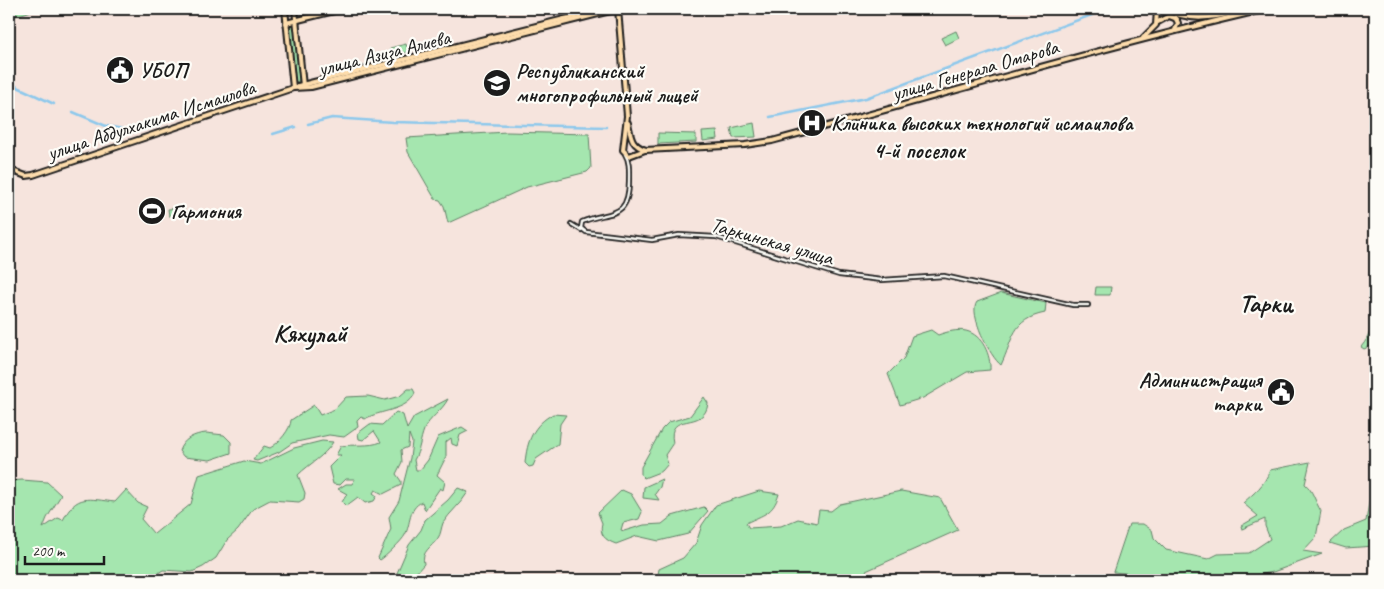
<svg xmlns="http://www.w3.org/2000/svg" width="1384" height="589" font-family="Caveat,sans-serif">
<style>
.green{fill:#a5e6af;stroke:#608166}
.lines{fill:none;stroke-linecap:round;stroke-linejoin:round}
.canal{stroke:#8dc8ec;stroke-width:2.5}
.minor-casing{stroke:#1c1c1c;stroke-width:6}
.major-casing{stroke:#1c1c1c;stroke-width:8}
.minor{stroke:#fdfcf7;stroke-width:2.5}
.major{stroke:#fddcac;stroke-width:4}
.labels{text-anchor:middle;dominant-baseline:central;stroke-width:4.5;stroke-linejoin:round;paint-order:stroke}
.street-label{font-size:21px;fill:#1c1c1c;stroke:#fdfcf7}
.poi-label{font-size:21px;font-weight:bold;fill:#1c1c1c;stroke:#fdfcf7;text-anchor:start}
.neighbourhood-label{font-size:22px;font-weight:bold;fill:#1c1c1c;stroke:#fdfcf7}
.district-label{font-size:26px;font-weight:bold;fill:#1c1c1c;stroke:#fdfcf7}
</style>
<rect width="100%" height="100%" fill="#f6e4dd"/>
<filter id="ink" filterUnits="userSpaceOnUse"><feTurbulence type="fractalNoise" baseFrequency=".02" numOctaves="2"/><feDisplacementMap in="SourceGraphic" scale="10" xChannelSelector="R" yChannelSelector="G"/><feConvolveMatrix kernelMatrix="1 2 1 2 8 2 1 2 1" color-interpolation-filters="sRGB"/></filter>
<g filter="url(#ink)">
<g class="green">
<path d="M 9,9 L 38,9 L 9,18 Z"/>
<path d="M 294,25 L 299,76 L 299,81 L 294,82 L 288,26 Z"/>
<path d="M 956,31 L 959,38 L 945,45 L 941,38 Z"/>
<path d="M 406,44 L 408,52 L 392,56 L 390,48 Z"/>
<path d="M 754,123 L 756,137 L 733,138 L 731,128 Z"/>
<path d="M 717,131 L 718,139 L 703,141 L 702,132 Z"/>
<path d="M 507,132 L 589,134 L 591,168 L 587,172 L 527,187 L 448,223 L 444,206 L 440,200 L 435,199 L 408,152 L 406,138 Z"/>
<path d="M 658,133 L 696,134 L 696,142 L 658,144 Z"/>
<path d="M 184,208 L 184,215 L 169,216 L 168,209 Z"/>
<path d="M 1096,287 L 1111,287 L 1110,295 L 1095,295 Z"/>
<path d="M 1001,293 L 1046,303 L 1045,313 C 1011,320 1014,338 1001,365 C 990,357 968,313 977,302 Z"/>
<path d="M 1375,316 L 1375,344 L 1364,349 L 1361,347 C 1372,334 1369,329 1375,316 Z"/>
<path d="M 931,330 L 938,335 C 946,332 958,329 966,331 C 983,335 991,356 990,370 L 967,372 L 923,398 L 900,405 L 888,374 L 904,358 L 912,336 Z"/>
<path d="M 408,389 L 413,389 L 415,393 C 408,411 379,410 365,419 L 361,417 L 357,421 L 358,427 L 344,437 L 329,435 L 292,443 L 279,452 L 257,461 L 253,460 L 264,446 L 270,448 C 278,444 291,429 291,420 L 314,405 L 320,415 L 335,409 L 346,397 L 368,396 L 385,400 L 400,396 Z"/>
<path d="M 704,397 L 708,403 C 705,433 666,409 673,443 L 665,455 L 668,464 L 662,471 L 644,478 L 641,475 L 641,467 L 662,429 L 669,422 L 690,416 Z"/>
<path d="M 448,399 C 442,411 429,418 424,430 C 420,440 420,450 414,460 L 416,470 L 420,470 L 428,460 L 438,437 L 462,427 L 468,431 L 460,435 L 457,446 L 452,444 L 451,438 L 446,442 L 446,457 L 437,475 L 445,482 L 443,490 L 440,488 L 425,510 L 422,502 C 408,508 411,524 405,535 C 403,540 384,558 380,560 L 378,558 L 391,529 L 389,517 L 399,501 L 410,458 L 412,442 L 409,434 L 408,447 L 401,450 L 402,462 L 396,474 L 401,481 L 401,485 L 383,494 L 375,490 L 373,493 L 377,496 L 374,501 L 365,503 L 358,497 L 346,506 L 342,502 L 347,494 L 338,489 L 346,484 L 352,484 L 355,479 L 346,479 L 340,485 L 333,484 L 329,467 L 341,455 L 336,455 L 341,446 C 352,444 370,447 381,442 L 374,431 L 363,440 L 359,439 L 358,433 L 370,424 L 382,425 L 396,412 L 403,415 L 407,429 L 414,417 Z"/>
<path d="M 553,414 L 566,415 L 560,424 L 558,444 L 536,459 L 533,466 L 529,467 L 525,463 C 527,441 533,425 553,414 Z"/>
<path d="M 206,433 L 224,435 L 231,442 L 231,453 L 210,460 L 184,457 L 179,451 C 183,439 194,434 206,433 Z"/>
<path d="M 322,441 L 333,442 C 324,457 310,463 298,475 L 305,493 L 304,499 L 299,502 L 270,500 L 253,509 L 238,530 L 227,540 L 216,558 L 203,567 L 192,572 L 163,570 L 147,580 L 9,580 L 9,481 L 22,480 L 47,482 L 61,495 L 47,518 L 43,528 L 58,518 L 63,520 C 77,493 88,499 115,502 L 126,490 L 138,503 L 147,507 L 141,519 L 154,534 L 191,504 L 199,475 L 244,461 L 261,464 L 294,448 Z"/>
<path d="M 1310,462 L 1305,484 C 1313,490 1315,502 1321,511 L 1316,537 L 1303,551 L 1322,554 L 1273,572 L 1233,580 L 1155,580 L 1145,575 L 1113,572 L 1129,524 L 1143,524 L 1152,530 L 1154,538 L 1166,550 L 1208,559 L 1218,554 L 1249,553 L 1270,539 L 1265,526 L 1265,519 L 1242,529 L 1241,526 L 1258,516 L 1243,503 C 1255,492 1264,486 1270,470 Z"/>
<path d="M 662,479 L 660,487 L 655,494 L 659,500 L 643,498 L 644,487 Z"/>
<path d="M 458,488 L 468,492 C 461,504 450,512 443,523 C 441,528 441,534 438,538 C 431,548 421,551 424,564 L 416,573 L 415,580 L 394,580 L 409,545 L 421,530 L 425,520 L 448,500 Z"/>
<path d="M 622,490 L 631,494 L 642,512 L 639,519 L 623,523 L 621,530 L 624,531 L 644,525 L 662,524 L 672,516 L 704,507 L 708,511 L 688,534 L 659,541 L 637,536 L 616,544 C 605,540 599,535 602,523 L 598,513 Z"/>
<path d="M 759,491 L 779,494 C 773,514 764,514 746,523 L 749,528 L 781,526 L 798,519 L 817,523 L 819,510 L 831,511 L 840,504 L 901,491 L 940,498 L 958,530 L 866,571 L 867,576 L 860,580 L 657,580 L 659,569 L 683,558 L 696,543 L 702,525 L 716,505 Z"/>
<path d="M 1375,493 L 1375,546 L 1346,548 L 1330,543 L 1344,530 L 1366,521 L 1370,497 Z"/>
</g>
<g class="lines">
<g class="canal">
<path d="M 9,83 L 54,104"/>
<path d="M 73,112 L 106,126 L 123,129"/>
<path d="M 770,117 L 866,98 L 1108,9"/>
<path d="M 308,124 L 332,118 L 393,122 L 606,127"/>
<path d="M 273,134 L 296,127"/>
</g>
<defs>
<g id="minor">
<path d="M 9,152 L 13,171"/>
<path d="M 625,154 C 630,162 629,171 629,181 C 629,221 608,210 582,222 L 581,228 L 586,232 L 652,240 L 679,235 L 716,237 L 839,275 L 882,280 L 944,276 L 1073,305 L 1088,305"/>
<path d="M 571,224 L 581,230"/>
</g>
<g id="major">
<path d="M 285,9 L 293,88"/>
<path d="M 295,9 L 303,86"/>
<path d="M 618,9 L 627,116 L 623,150 L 629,156 L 645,150 L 745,145 L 772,141 C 937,97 1101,47 1267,9"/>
<path d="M 1166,9 C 1194,25 1221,15 1251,9"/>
<path d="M 1158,22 L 1169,16 L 1177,19"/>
<path d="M 286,23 L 342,9"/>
<path d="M 1175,30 L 1178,23 L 1175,17"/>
<path d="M 1143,38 L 1156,25 L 1157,9"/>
<path d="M 298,86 L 604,9"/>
<path d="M 628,123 C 631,137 631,145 646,150"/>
<path d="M 9,174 L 13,171 L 26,176 L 33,175 L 293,88 L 311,87 L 618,9"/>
</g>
</defs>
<use href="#minor" class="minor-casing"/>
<use href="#major" class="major-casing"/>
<use href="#minor" class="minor"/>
<use href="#major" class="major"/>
</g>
</g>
<defs>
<symbol id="civic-disc" viewBox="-11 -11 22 22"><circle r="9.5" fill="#1c1c1c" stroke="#fdfcf7"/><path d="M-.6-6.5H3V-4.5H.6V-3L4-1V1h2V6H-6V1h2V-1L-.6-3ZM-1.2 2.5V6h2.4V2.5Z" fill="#fff"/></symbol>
<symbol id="university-disc" viewBox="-11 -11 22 22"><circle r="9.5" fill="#1c1c1c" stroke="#fdfcf7"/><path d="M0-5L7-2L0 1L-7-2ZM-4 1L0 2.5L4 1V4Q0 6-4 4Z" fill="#fff"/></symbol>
<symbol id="hospital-disc" viewBox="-11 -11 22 22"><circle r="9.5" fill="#1c1c1c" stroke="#fdfcf7"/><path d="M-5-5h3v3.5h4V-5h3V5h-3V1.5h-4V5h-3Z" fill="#fff"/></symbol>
<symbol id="stadium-disc" viewBox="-11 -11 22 22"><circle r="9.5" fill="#1c1c1c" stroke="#fdfcf7"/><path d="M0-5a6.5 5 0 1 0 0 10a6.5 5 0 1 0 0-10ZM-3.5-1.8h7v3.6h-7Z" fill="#fff"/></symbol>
</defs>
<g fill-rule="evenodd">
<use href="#civic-disc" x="104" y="54" width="32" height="32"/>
<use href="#university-disc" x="481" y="67" width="32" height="32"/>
<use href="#hospital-disc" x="796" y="107" width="32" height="32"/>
<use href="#stadium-disc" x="136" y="195" width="32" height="32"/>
<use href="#civic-disc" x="1265" y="376" width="32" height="32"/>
</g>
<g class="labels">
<g class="street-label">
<text transform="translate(384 53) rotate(-14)">улица Азиза Алиева</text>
<text transform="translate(975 70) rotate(-16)">улица Генерала Омарова</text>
<text transform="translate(151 120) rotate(-18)">улица Абдулхакима Исмаилова</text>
<text transform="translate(772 241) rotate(16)">Таркинская улица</text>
</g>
<g class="poi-label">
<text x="139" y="70">УБОП</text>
<text x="516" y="71">Республиканский<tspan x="516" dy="24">многопрофильный лицей</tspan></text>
<text x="831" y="123">Клиника высоких технологий исмаилова</text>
<text x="171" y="211">Гармония</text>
<text x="1262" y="380" text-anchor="end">Администрация<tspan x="1262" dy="24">тарки</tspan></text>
</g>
<g class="neighbourhood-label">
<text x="919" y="151">4-й поселок</text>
</g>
<g class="district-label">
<text x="1266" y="303">Тарки</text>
<text x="310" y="333">Кяхулай</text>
</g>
</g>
<rect width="1384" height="589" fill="none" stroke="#fdfcf7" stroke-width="30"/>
<rect x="15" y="15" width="1354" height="559" fill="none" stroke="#1c1c1c" stroke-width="2" filter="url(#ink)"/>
<path d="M25 556v8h79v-8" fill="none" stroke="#1c1c1c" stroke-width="2.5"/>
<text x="32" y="556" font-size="15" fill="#1c1c1c" stroke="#fdfcf7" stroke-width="4" paint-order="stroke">200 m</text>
</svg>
